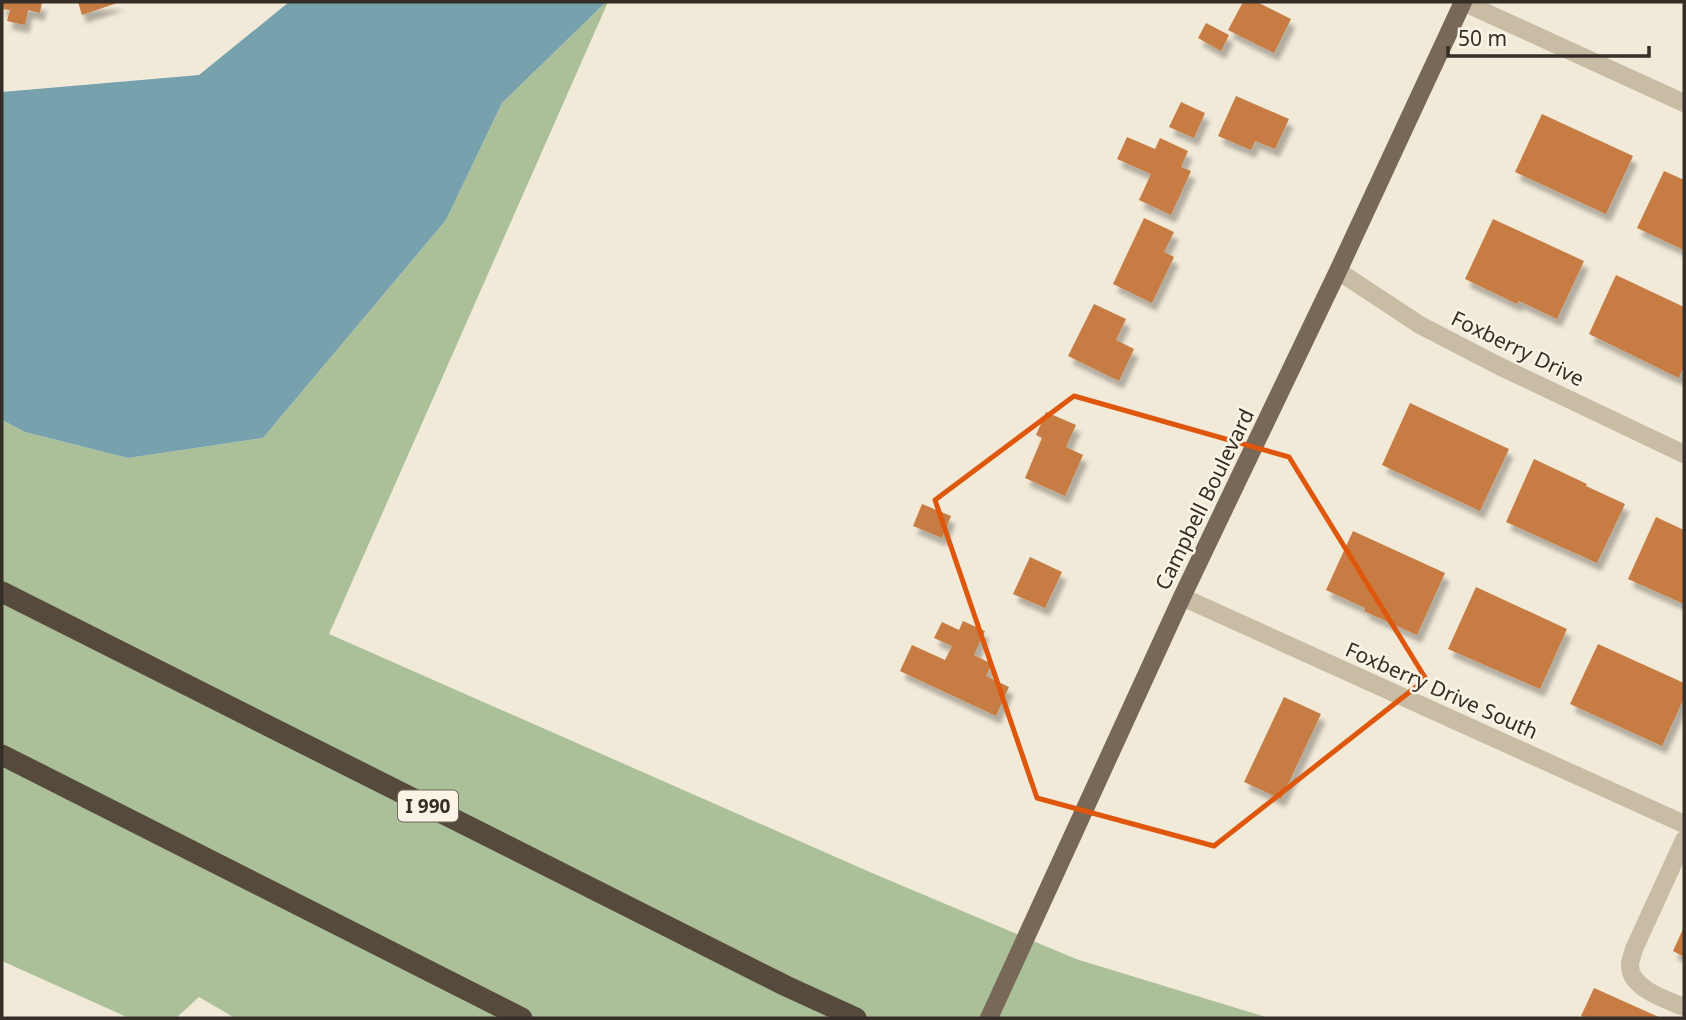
<svg xmlns="http://www.w3.org/2000/svg" width="1686" height="1020" font-family="'Noto Sans',sans-serif">
<style>
.green{fill:#abc099}
.water{fill:#78a1ae}
.building{fill:#c67c42;filter:url(#shadow)}
.lines{fill:none;stroke-linecap:round;stroke-linejoin:round}
.minor{stroke:#c9bca5;stroke-width:18}
.major{stroke:#776857;stroke-width:18}
.highway{stroke:#564a3d;stroke-width:21}
.marked{fill:none;stroke:#df570d;stroke-width:5;stroke-linejoin:round}
.labels{text-anchor:middle;dominant-baseline:central;stroke-width:5;stroke-linejoin:round;paint-order:stroke}
.shield{fill:#f9f4e5;stroke:#70695f;stroke-width:2}
.shield-label{font-size:19px;font-weight:bold;fill:#352e26}
.street-label{font-size:21px;fill:#352e26;stroke:#f9f4e5}
</style>
<defs>
<filter id="shadow"><feDropShadow dx="4.5" dy="8" stdDeviation="2" flood-color="#0004"/></filter>
</defs>
<rect width="100%" height="100%" fill="#f1ead9"/>
<path class="green" d="M 606,2 L 608,2 L 329,634 L 872,873 L 1076,959 L 1269,1018 L 235,1018 L 199,997 L 176,1018 L 129,1018 L 2,961 L 2,420 L 25,432 L 128,458 L 263,438 L 446,220 L 502,103 Z"/>
<path class="water" d="M 289,2 L 606,2 L 502,103 L 446,220 L 263,438 L 128,458 L 25,432 L 2,420 L 2,92 L 199,75 Z"/>
<g class="building">
<path d="M 2,2 L 42,2 L 40,13 L 28,10 L 25,25 L 7,21 L 10,10 L 2,9 Z"/>
<path d="M 78,2 L 120,2 L 82,15 Z"/>
<path d="M 1243,2 L 1257,2 L 1291,19 L 1274,53 L 1228,30 Z"/>
<path d="M 1206,23 L 1229,35 L 1221,51 L 1198,38 Z"/>
<path d="M 1236,96 L 1289,119 L 1275,149 L 1255,141 L 1251,150 L 1218,136 Z"/>
<path d="M 1181,102 L 1205,113 L 1194,138 L 1169,127 Z"/>
<path d="M 1542,114 L 1633,156 L 1606,214 L 1515,172 Z"/>
<path d="M 1127,137 L 1155,149 L 1160,138 L 1188,151 L 1181,167 L 1191,171 L 1171,215 L 1139,200 L 1151,174 L 1117,159 Z"/>
<path d="M 1664,171 L 1684,180 L 1684,250 L 1637,228 Z"/>
<path d="M 1144,218 L 1174,232 L 1164,252 L 1174,257 L 1152,303 L 1113,284 Z"/>
<path d="M 1493,219 L 1584,261 L 1557,319 L 1519,301 L 1517,304 L 1465,279 Z"/>
<path d="M 1616,275 L 1684,307 L 1684,366 L 1679,378 L 1589,334 Z"/>
<path d="M 1094,304 L 1126,319 L 1116,340 L 1134,349 L 1119,381 L 1068,356 Z"/>
<path d="M 1410,403 L 1509,449 L 1480,511 L 1382,465 Z"/>
<path d="M 1046,412 L 1076,425 L 1066,447 L 1083,455 L 1065,496 L 1025,478 L 1042,438 L 1036,435 Z"/>
<path d="M 1534,459 L 1587,484 L 1586,486 L 1625,504 L 1597,563 L 1506,522 Z"/>
<path d="M 922,504 L 951,516 L 942,538 L 913,526 Z"/>
<path d="M 1656,517 L 1684,530 L 1684,604 L 1628,579 Z"/>
<path d="M 1353,531 L 1445,573 L 1417,635 L 1364,611 L 1365,608 L 1326,590 Z"/>
<path d="M 1030,557 L 1062,572 L 1045,608 L 1013,594 Z"/>
<path d="M 1476,587 L 1567,629 L 1540,689 L 1448,649 Z"/>
<path d="M 963,621 L 985,631 L 974,655 L 992,664 L 986,676 L 1009,687 L 996,716 L 900,671 L 912,645 L 945,660 L 952,646 L 934,638 L 942,622 L 959,630 Z"/>
<path d="M 1598,644 L 1684,683 L 1684,698 L 1662,746 L 1570,704 Z"/>
<path d="M 1284,697 L 1321,714 L 1281,799 L 1244,782 Z"/>
<path d="M 1684,927 L 1684,957 L 1673,951 Z"/>
<path d="M 1594,988 L 1661,1018 L 1586,1018 L 1581,1016 Z"/>
</g>
<g class="lines">
<g class="minor">
<path d="M 1463,2 L 1684,103"/>
<path d="M 1338,271 L 1420,325 L 1499,366 L 1684,454"/>
<path d="M 1182,597 L 1684,824"/>
<path d="M 1684,840 L 1634,949 C 1633,954 1630,960 1630,965 C 1629,988 1667,1000 1684,1007"/>
</g>
<path class="major" d="M 989,1018 L 1182,597 L 1338,271 L 1463,2"/>
<g class="highway">
<path d="M 2,592 L 786,986 L 856,1018"/>
<path d="M 2,755 L 522,1018"/>
</g>
</g>
<path class="marked" d="M 1074,396 L 1289,457 L 1426,679 L 1214,846 L 1037,798 L 935,500 Z"/>
<g class="labels">
<rect class="shield" x="398" y="790.5" width="60" height="31" rx="5"/>
<g class="shield-label">
<text x="428" y="806">I 990</text>
</g>
<g class="street-label">
<text transform="translate(1518 348) rotate(26)">Foxberry Drive</text>
<text transform="translate(1204 499) rotate(-64)">Campbell Boulevard</text>
<text transform="translate(1442 690) rotate(24)">Foxberry Drive South</text>
</g>
</g>
<rect width="1686" height="1020" fill="none" stroke="#352e26" stroke-width="7"/>
<path d="M1448 46v10h201v-10" fill="none" stroke="#352e26" stroke-width="3.5"/>
<text x="1458" y="46" font-size="21" fill="#352e26" stroke="#f9f4e5" stroke-width="5" paint-order="stroke">50 m</text>
</svg>
